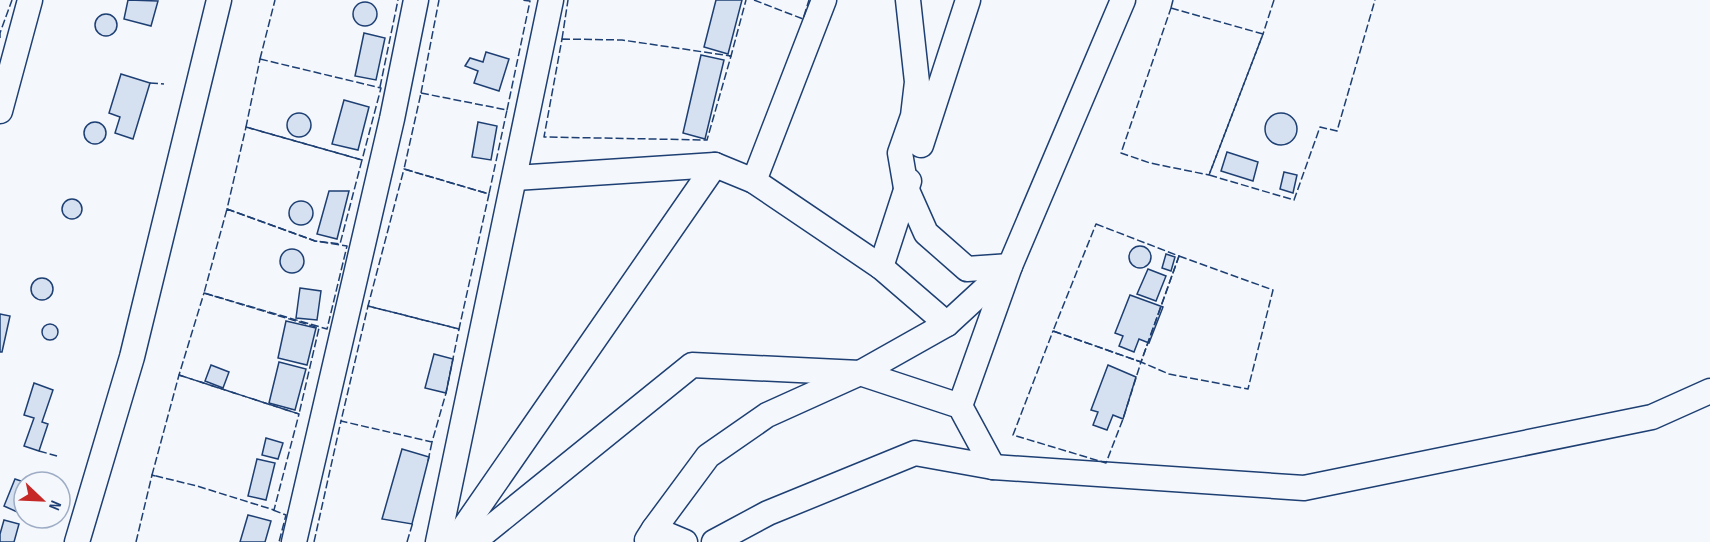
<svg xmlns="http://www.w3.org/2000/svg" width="1710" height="542" font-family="'Sofia Sans Condensed',sans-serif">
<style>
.building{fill:#d5e0f0;stroke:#1d3f73;stroke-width:1.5}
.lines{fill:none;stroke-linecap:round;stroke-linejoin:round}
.street-casing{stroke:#1d3f73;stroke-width:27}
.street{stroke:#f4f7fb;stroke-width:24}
.fence{stroke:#1d3f73;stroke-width:1.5;stroke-dasharray:8 3;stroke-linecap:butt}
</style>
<rect width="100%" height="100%" fill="#f4f7fb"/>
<g class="building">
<path d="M 128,0 L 158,1 L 151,26 L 124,19 Z"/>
<path d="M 716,0 L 742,0 L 728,54 L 704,47 Z"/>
<circle cx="365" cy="14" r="12"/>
<circle cx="106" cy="25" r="11"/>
<path d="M 364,33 L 385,38 L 376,80 L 355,76 Z"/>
<path d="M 486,52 L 509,59 L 499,91 L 474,83 L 478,71 L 465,66 L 470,58 L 483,62 Z"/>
<path d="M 701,55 L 724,60 L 705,139 L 683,133 Z"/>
<path d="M 121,74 L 150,83 L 133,139 L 115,133 L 120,117 L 109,113 Z"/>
<path d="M 344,100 L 369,107 L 358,150 L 332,144 Z"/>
<circle cx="1281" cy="129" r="16"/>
<circle cx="299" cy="125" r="12"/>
<path d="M 478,122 L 497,126 L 491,160 L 472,157 Z"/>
<circle cx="95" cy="133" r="11"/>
<path d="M 1227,152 L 1258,162 L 1253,181 L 1221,171 Z"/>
<path d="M 1284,172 L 1297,175 L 1293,193 L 1280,189 Z"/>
<path d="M 329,191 L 349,191 L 337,239 L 317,234 Z"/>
<circle cx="72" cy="209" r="10"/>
<circle cx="301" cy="213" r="12"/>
<circle cx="1140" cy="257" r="11"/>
<circle cx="292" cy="261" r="12"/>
<path d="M 1166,254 L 1175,257 L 1171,271 L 1162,268 Z"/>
<path d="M 1148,269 L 1166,276 L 1156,301 L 1137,294 Z"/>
<circle cx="42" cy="289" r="11"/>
<path d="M 300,288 L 321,291 L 317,320 L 296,318 Z"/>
<path d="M 1130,295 L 1163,307 L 1149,343 L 1139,339 L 1134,352 L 1119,346 L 1123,336 L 1115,333 Z"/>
<path d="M 0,314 L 10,316 L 2,352 L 0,352 Z"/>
<path d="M 286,321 L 316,328 L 307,365 L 278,358 Z"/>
<circle cx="50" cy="332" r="8"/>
<path d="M 434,354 L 453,359 L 446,393 L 425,388 Z"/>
<path d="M 279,362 L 306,369 L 295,410 L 269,403 Z"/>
<path d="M 211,365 L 229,372 L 223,388 L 205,381 Z"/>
<path d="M 1108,365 L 1136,377 L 1123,419 L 1113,415 L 1107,430 L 1093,425 L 1098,412 L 1091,410 Z"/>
<path d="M 34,383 L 53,390 L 42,422 L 48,424 L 39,451 L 24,446 L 34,418 L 24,415 Z"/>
<path d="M 266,438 L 283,443 L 278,459 L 262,455 Z"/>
<path d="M 402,449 L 429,457 L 412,524 L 382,519 Z"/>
<path d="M 257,459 L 275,463 L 266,500 L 248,496 Z"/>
<path d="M 15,479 L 24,482 L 24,515 L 4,506 Z"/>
<path d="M 248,515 L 271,521 L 265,542 L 240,542 Z"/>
<path d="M 4,520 L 19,524 L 14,542 L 0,542 L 0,534 Z"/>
</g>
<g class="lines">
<defs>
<g id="street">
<path d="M 908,0 L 917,82 L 913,116 L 900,153 L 906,188 L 926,233 L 967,269 L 1010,266 L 960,406"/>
<path d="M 0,111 L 30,0"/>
<path d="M 921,145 L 968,0"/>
<path d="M 515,178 L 715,165 L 754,181 L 881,267 L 947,324"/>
<path d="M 754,181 L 824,0"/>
<path d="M 881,267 L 909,181"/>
<path d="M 654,529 L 708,456 L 767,415 L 860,373 L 947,324 L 1010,266 L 1123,0"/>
<path d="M 647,540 L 654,529 L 685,542"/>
<path d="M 77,542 L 132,357 L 219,0"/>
<path d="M 294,542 L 392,119 L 416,0"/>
<path d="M 438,542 L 551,0"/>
<path d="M 454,542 L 715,165"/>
<path d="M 473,542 L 692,365 L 860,373 L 960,406 L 993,467"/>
<path d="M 714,542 L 768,513 L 915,453 L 993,467 L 1304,488 L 1652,417 L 1710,391"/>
</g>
</defs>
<use href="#street" class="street-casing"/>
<use href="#street" class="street"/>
<g class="fence">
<path d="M 754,0 L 803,19 L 809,0"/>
<path d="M 1173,0 L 1171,8 L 1173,8"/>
<path d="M 1274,0 L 1263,34 L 1209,175 L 1294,200 L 1320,127 L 1337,131 L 1375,0"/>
<path d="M 1171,8 L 1263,34 L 1209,175 L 1150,163 L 1121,153 Z"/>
<path d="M 0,38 L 0,33 L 12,0"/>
<path d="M 562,39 L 622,40 L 731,56 L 707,140 L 544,137 Z"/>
<path d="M 562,39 L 568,0"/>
<path d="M 729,56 L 731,56 L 746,0"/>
<path d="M 260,59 L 381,88 L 362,160 L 246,127 Z"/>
<path d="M 260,59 L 275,0"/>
<path d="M 150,83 L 164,84"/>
<path d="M 380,87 L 398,0"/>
<path d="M 421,93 L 507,110 L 489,194 L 404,169 Z"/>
<path d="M 421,93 L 439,0"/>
<path d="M 507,110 L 530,1 L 521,0"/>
<path d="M 246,127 L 362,160 L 340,244 L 315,241 L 227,209 Z"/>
<path d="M 404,169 L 489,194 L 459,329 L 368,306 Z"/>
<path d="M 227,209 L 315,241 L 347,246 L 327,329 L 204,293 Z"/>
<path d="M 1096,224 L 1179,256 L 1141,362 L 1053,331 Z"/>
<path d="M 1179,256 L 1273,290 L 1248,389 L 1169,374 L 1141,362 Z"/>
<path d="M 204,293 L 319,328 L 299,414 L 179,375 Z"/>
<path d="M 368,306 L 459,329 L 446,393 L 432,442 L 341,421 Z"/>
<path d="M 1053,331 L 1141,362 L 1123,419 L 1106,463 L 1013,435 Z"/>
<path d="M 179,375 L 299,414 L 274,510 L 197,486 L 152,475 Z"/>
<path d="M 39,451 L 57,456"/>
<path d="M 428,461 L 432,442 L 430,442"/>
<path d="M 273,510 L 286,515 L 279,542"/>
<path d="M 136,542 L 152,475 L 155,476"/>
<path d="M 314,542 L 341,421 L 342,421"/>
<path d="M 407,542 L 413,522"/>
</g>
</g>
<g transform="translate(42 500) rotate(113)"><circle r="28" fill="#f4f7fb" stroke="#9eadc5" stroke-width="1.5"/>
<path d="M0-4.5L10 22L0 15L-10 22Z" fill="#c62828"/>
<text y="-9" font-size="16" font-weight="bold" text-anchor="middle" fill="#1d3f73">N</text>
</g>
</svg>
